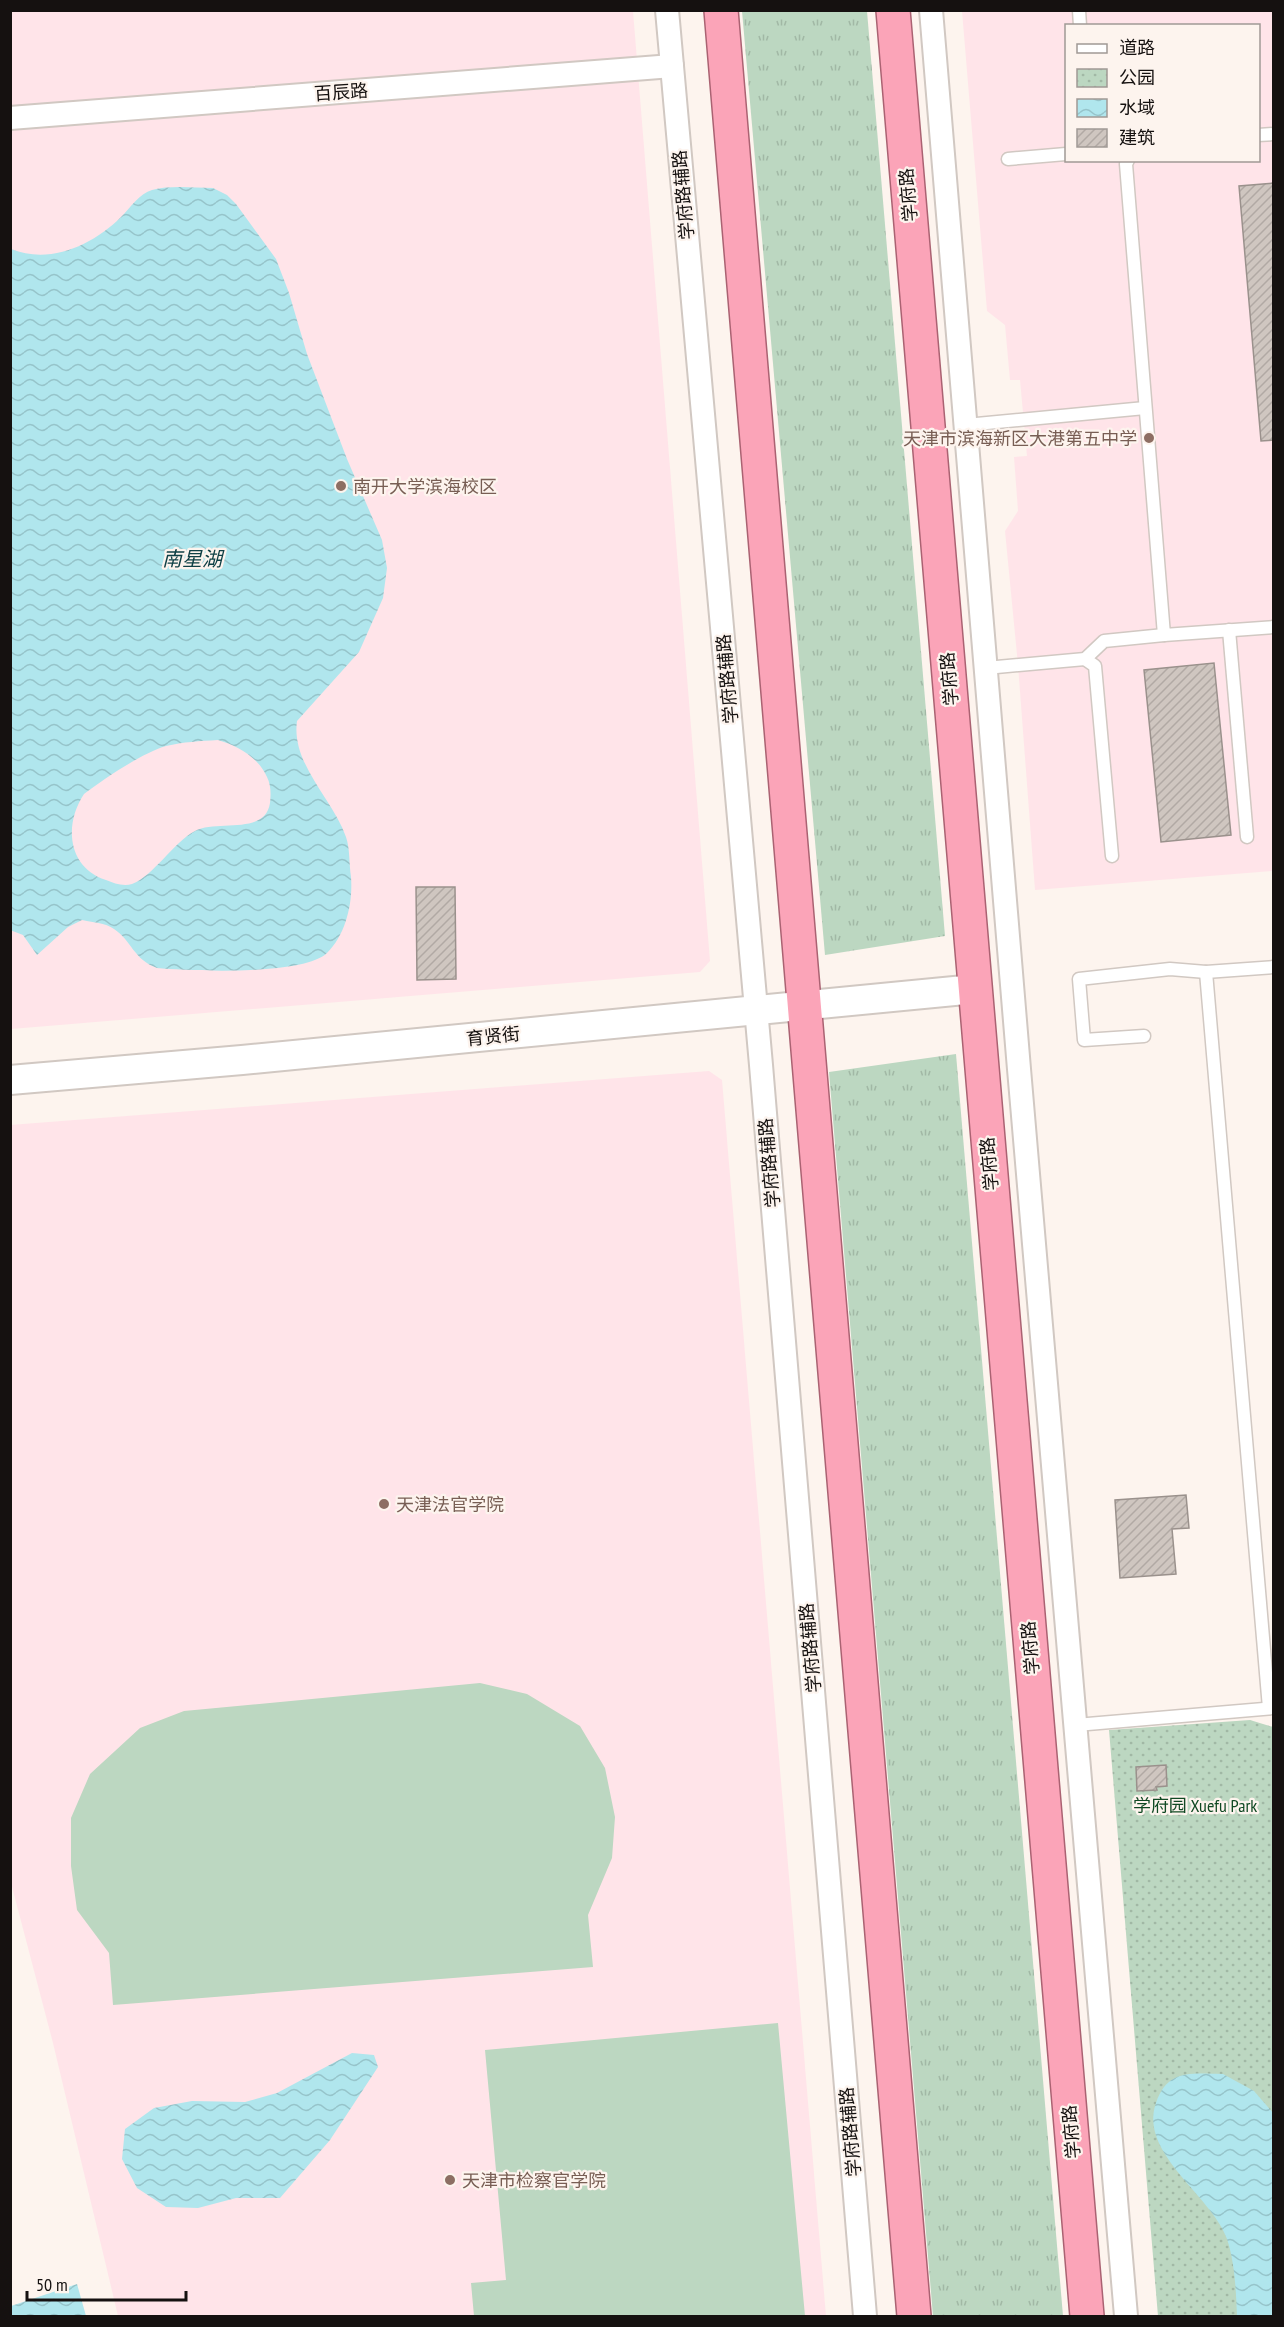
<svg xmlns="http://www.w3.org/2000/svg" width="1284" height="2327" font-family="'PT Sans Narrow','Noto Sans SC',sans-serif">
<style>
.education{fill:#ffe4e9;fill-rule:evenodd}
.grass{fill:url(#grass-tufts)}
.park{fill:url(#park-dots)}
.pitch{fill:#bcd7c1}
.water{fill:url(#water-waves);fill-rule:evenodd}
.building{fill:url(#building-hatch);stroke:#9a918c;stroke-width:1.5}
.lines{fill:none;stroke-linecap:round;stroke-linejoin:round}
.service-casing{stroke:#d1c8c2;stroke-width:15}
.minor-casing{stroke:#d1c8c2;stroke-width:26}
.tertiary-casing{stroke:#d1c8c2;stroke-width:32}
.trunk-casing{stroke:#aa6272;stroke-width:36}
.service{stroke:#fff;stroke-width:12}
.minor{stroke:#fff;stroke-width:22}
.tertiary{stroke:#fff;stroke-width:28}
.trunk{stroke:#fba4b8;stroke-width:33}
.education-dot{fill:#8d6e63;stroke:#fdf4ee;stroke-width:2}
.labels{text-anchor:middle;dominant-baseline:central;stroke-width:4.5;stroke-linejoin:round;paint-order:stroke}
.street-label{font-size:18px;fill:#151110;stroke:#fdf4ee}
.education-label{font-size:18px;fill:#785e54;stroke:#fdf4ee;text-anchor:start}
.park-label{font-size:18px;fill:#104923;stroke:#fdf4ee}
.water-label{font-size:20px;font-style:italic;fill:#0f4046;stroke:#fdf4ee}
</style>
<defs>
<pattern id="grass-tufts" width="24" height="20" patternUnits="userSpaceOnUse" patternTransform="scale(1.5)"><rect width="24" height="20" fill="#bcd7c1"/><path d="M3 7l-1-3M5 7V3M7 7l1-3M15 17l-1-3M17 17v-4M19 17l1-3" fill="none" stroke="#a1b8a5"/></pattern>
<pattern id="park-dots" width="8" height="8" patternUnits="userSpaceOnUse" patternTransform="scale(1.5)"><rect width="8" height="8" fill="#bcd7c1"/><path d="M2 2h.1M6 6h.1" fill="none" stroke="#a1b8a5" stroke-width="1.8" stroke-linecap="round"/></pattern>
<pattern id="water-waves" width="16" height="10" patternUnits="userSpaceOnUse" patternTransform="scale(1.5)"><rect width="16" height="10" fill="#b0e6ed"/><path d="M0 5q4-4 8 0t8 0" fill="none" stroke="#96c4ca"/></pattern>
<pattern id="building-hatch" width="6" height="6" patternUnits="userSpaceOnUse" patternTransform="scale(1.5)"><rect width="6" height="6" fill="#cfc6c0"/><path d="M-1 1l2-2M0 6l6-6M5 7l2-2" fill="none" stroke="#b1a9a4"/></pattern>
</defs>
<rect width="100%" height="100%" fill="#fdf4ee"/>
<g class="education">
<path d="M 11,11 L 633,11 L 710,961 L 700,972 L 11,1029 Z"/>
<path d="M 962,11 L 1273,11 L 1273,871 L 1035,890 L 1018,665 L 1005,531 L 1018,511 L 1014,457 L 1027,456 L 1020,380 L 1010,380 L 1005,325 L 987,311 ZM 1066,26 L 1258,26 L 1258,160 L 1066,160 Z"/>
<path d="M 709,1071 L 722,1080 L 826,2316 L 118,2316 L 53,2043 L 11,1883 L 10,1125 Z"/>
</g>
<g class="grass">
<path d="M 742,11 L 867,11 L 945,936 L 825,955 Z"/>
<path d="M 956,1054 L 1063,2316 L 933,2316 L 829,1072 Z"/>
</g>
<path class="park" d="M 1250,1720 L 1273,1727 L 1273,2316 L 1158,2316 L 1109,1730 Z"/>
<g class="pitch">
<path d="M 480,1683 L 527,1694 L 580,1726 L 605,1768 L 615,1817 L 612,1858 L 588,1915 L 593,1967 L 113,2005 L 109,1953 L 77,1910 L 71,1866 L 71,1818 L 90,1774 L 140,1728 L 184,1711 Z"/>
<path d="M 778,2023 L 805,2316 L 474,2316 L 471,2283 L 506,2280 L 485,2050 Z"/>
</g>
<g class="water">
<path d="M 213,188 L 227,195 L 236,204 L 276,259 L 289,293 L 307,354 L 347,459 L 382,540 L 387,568 L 383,598 L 359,652 L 297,721 C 291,764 333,799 346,837 C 350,848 349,865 351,877 C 353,903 346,934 327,953 C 303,976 190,971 157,968 C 134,960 131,940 114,929 C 106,923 91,922 82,920 L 68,927 L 37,955 L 23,935 L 10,930 L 11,249 C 50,265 93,245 121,217 C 130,208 140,193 152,190 C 171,185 194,188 213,188 ZM 218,740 C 238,746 258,757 267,777 C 271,785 271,794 270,803 C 265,836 217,819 195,831 C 174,842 153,876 132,884 C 123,887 114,883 106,880 C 67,867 64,824 84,794 C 104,779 142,753 166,746 C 183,742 200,741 218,740 Z"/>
<path d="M 352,2053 L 374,2055 L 378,2067 L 330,2140 L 280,2198 L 236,2198 L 198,2208 L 166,2207 L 137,2188 L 122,2159 L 125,2129 L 154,2108 L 192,2101 L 245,2102 L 277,2093 Z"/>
<path d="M 1223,2074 L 1254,2091 L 1273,2113 L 1273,2316 L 1237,2316 C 1236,2292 1235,2263 1227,2239 C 1212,2196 1138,2153 1156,2103 C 1168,2068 1192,2074 1223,2074 Z"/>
<path d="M 77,2284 L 86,2316 L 11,2316 L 11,2306 Z"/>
</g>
<g class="building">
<path d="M 1274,183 L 1274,440 L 1261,441 L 1239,186 Z"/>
<path d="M 1214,663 L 1231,835 L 1161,842 L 1144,670 Z"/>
<path d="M 416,887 L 455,887 L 456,979 L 417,980 Z"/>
<path d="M 1186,1495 L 1189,1528 L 1172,1529 L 1176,1574 L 1120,1578 L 1115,1500 Z"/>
<path d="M 1166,1765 L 1167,1786 L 1156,1787 L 1157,1790 L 1137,1791 L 1136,1767 Z"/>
</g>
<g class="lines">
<defs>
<g id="service">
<path d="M 1079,10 L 1080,26"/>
<path d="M 1258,135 L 1274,134"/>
<path d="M 1008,159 L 1066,154"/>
<path d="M 1128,160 L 1126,164 L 1164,635 L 1274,627"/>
<path d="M 966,425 L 1145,408"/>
<path d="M 1229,630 L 1247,837"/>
<path d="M 1085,659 L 1095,666 L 1112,856"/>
<path d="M 986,668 L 1085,659 L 1104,641 L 1164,635"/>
<path d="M 1206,972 L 1269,1708"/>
<path d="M 1144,1036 L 1084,1040 L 1079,979 L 1170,969 L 1206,972 L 1274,967"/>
<path d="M 1076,1725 L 1274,1708"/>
</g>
<g id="minor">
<path d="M 667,10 L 761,1065 L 865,2316"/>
<path d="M 931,10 L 1019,1069 L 1126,2316"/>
<path d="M 10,118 L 672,66"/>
</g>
<path id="tertiary" d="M 10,1080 L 242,1060 L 975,989"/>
<g id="trunk">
<path d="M 721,10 L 914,2316"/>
<path d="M 893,10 L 1087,2316"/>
</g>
</defs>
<use href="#service" class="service-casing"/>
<use href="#minor" class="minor-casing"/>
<use href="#tertiary" class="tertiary-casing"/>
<use href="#trunk" class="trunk-casing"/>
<use href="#service" class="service"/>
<use href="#minor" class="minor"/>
<use href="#tertiary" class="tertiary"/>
<use href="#trunk" class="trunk"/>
</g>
<g class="education-dot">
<circle cx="1149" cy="438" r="6"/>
<circle cx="341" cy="486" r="6"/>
<circle cx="384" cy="1504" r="6"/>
<circle cx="450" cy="2180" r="6"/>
</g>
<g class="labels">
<g class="street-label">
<text transform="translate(341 92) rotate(-4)">百辰路</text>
<text transform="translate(683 195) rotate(-95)">学府路辅路</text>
<text transform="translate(908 195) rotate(-95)">学府路</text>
<text transform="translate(727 679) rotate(-95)">学府路辅路</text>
<text transform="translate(949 679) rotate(-95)">学府路</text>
<text transform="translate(493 1036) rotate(-6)">育贤街</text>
<text transform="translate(769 1163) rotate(-95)">学府路辅路</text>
<text transform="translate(989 1164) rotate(-95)">学府路</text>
<text transform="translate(810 1648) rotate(-95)">学府路辅路</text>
<text transform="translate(1030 1648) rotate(-95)">学府路</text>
<text transform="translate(850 2132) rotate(-95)">学府路辅路</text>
<text transform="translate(1071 2132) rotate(-95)">学府路</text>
</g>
<g class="education-label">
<text x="1137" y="438" text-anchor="end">天津市滨海新区大港第五中学</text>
<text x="353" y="486">南开大学滨海校区</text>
<text x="396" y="1504">天津法官学院</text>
<text x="462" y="2180">天津市检察官学院</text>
</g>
<g class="park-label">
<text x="1195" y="1805">学府园 Xuefu Park</text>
</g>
<g class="water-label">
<text x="192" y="559">南星湖</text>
</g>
</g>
<rect width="1284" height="2327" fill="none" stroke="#151110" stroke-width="24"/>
<rect x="1065" y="24" width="195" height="138" fill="#fdf4ee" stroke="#a09995" stroke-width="1.5"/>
<rect x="1077" y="44" width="30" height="9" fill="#ffffff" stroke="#a09995" stroke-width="1.5"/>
<text x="1119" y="54" font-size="18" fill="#151110">道路</text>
<rect x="1077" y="69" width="30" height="18" fill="url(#park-dots)" stroke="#a09995" stroke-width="1.5"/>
<text x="1119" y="84" font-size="18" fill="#151110">公园</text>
<rect x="1077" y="99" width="30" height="18" fill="url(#water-waves)" stroke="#a09995" stroke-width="1.5"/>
<text x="1119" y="114" font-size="18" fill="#151110">水域</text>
<rect x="1077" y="129" width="30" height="18" fill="url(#building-hatch)" stroke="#a09995" stroke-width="1.5"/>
<text x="1119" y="144" font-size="18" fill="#151110">建筑</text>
<path d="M27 2291v9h159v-9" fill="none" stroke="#151110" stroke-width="3"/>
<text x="36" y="2291" font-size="18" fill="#151110" stroke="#fdf4ee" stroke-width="4.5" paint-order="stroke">50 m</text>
</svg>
